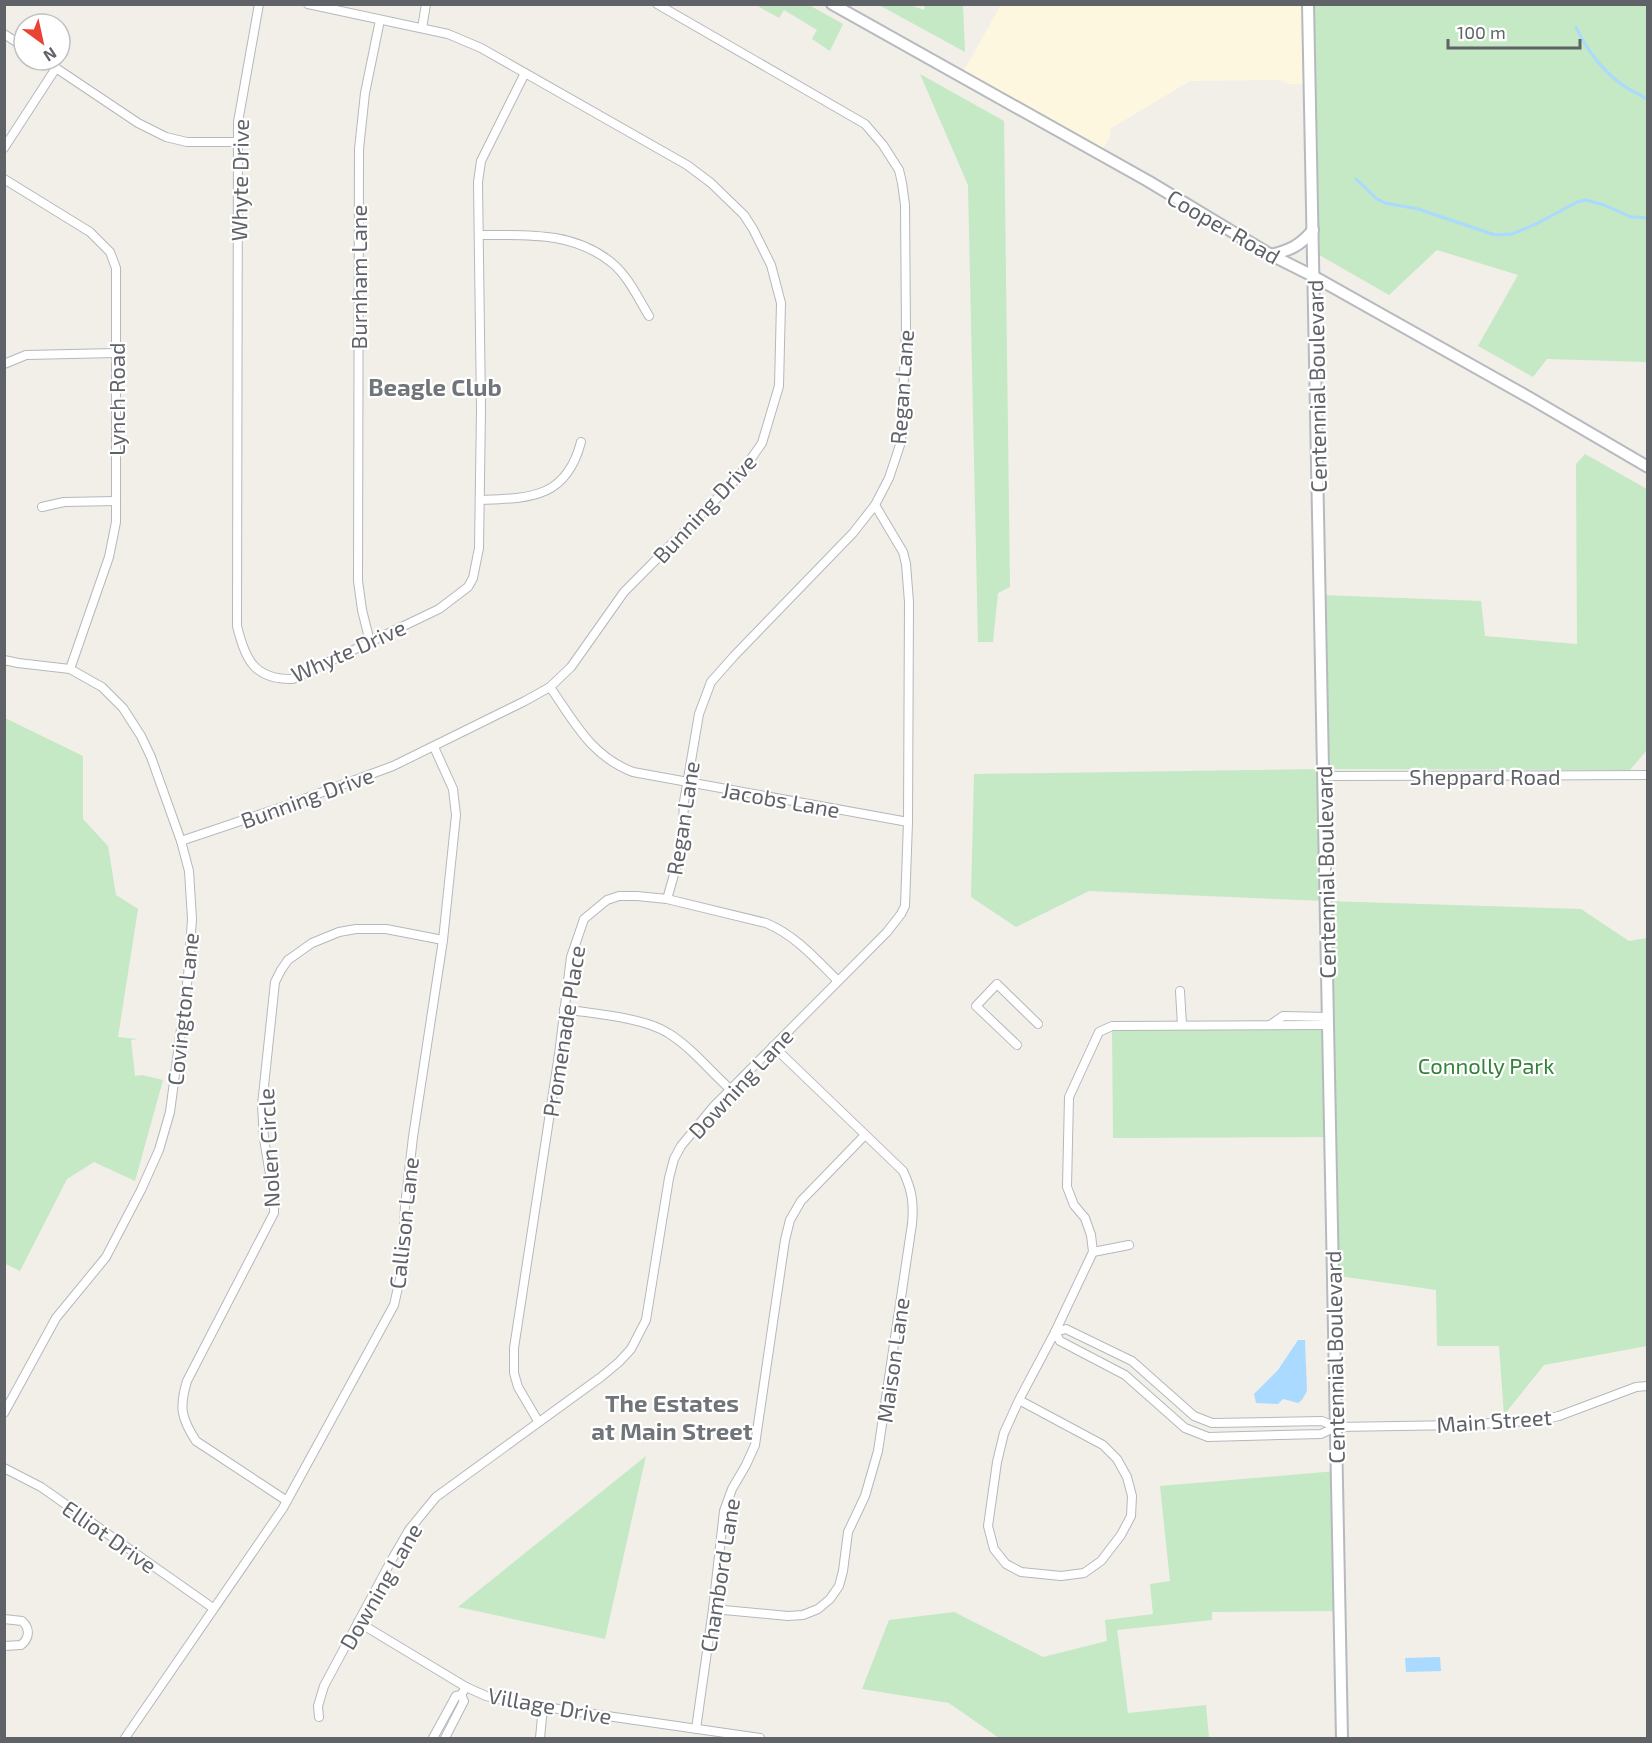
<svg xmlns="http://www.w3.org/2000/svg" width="1652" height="1743" font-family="'Exo 2',sans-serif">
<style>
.commercial{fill:#fef7e0}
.green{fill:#c5e8c5}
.water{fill:#aadaff}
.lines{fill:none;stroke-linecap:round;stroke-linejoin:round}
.stream{stroke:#aadaff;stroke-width:3}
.street-casing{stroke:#b5b8bc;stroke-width:10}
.secondary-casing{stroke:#b6babf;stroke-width:14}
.street{stroke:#fff;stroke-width:8}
.secondary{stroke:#fff;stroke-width:10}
.labels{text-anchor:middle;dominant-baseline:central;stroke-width:4.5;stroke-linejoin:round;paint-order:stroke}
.street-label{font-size:22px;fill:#5f6368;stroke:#fff}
.park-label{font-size:22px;fill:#348238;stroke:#fff}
.neighbourhood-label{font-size:24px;font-weight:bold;fill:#70757a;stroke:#fff}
</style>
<rect width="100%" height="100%" fill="#f1efe8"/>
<path class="commercial" d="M 1109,4 L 1308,5 L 1310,84 L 1289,84 L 1280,80 L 1190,81 L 1110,129 L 1111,134 L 1100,154 L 961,76 L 1001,5 Z"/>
<g class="green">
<path d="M 756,5 L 809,5 L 843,24 L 830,51 L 812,39 L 817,30 L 784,10 L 779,18 Z"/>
<path d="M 879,5 L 910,5 L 924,10 L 925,5 L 963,5 L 965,52 Z"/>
<path d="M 1308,5 L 1647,5 L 1647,362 L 1547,359 L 1533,377 L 1478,346 L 1518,275 L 1437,250 L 1389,295 L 1314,252 Z"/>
<path d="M 920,74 L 1004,121 L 1010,587 L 998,593 L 993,642 L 978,642 L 968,185 Z"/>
<path d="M 1585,454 L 1647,489 L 1647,750 L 1630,770 L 1323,769 L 1326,901 L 1581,909 L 1629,941 L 1647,938 L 1647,1346 L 1544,1365 L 1504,1415 L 1499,1346 L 1437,1346 L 1436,1290 L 1332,1275 L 1330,1137 L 1113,1138 L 1112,1026 L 1328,1025 L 1325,901 L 1089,891 L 1016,927 L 971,897 L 974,774 L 1323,769 L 1320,595 L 1481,601 L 1485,636 L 1577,644 L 1576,464 Z"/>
<path d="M 5,718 L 83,756 L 83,819 L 108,846 L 116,895 L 138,909 L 118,1037 L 138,1039 L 131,1040 L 135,1076 L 142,1075 L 163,1080 L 135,1181 L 94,1162 L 67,1179 L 20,1271 L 4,1263 Z"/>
<path d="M 646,1456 L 605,1639 L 458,1607 Z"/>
<path d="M 1336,1471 L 1340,1611 L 1212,1612 L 1212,1620 L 1117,1630 L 1128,1713 L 1206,1705 L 1209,1738 L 999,1738 L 949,1703 L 862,1689 L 889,1620 L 954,1612 L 1043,1657 L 1107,1641 L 1105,1620 L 1153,1614 L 1150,1584 L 1170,1581 L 1160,1486 Z"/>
</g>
<g class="water">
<path d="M 1298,1340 L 1305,1340 L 1307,1391 L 1302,1400 L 1298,1403 L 1283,1399 L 1278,1404 L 1256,1403 L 1254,1394 L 1278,1370 Z"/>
<path d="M 1440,1657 L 1441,1671 L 1406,1672 L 1405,1658 Z"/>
</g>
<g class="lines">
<g class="stream">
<path d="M 1576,27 C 1587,51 1605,74 1627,88 C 1634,92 1641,95 1648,100"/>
<path d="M 1356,179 L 1377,199 L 1385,203 L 1418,209 L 1495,235 L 1512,234 L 1536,224 L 1577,202 L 1586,200 L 1604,205 L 1631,217 L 1648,218"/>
</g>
<defs>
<g id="street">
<path d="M 259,4 L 238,122 L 237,626 C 245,659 254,680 293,679 L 439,609 L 468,587 L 473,578 L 479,548 L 481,409 L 478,182 L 481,161 L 525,73"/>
<path d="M 657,4 L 865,124 L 883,145 L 899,170 L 902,183 L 905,205 L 906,331 L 901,442 L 889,478 L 875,505 L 853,533 L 734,656 L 711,682 L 699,714 L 684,802 L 682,847 L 667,899"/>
<path d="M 422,28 L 426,4"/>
<path d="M 4,34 L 24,47"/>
<path d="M 44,60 L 138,123 L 166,137 L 187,142 L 237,142"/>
<path d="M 4,148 L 56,68"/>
<path d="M 4,179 L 90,232 L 110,252 L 116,268 L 116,522 L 109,557 L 70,669"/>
<path d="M 479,235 C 526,235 573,231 612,263 C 628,276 638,298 649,316"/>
<path d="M 4,364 L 26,355 L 116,353"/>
<path d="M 480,500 C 530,498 566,499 581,442"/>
<path d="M 42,507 L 64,502 L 116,501"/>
<path d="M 370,642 L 362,610 L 358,581 L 359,149 L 365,93 L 380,20"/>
<path d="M 4,660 L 18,663 L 70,669 L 102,687 L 123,708 L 141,736 L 151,757 L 181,841 L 189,871 L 192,919 L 188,976 L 170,1112 L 159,1150 L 141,1190 L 106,1257 L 56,1318 L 4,1413"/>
<path d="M 550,687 C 575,723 591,756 633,772 L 908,822"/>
<path d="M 1323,776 L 1648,775"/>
<path d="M 181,841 L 285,806 L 393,766 L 525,701 L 550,687 L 571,667 L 624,592 L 739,476 L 762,443 L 779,386 L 781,303 L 771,265 L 753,229 L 744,215 L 711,183 L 687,165 L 481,48 L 448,34 L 308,4"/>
<path d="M 1180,991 L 1182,1025"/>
<path d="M 564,1009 C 594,1014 643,1017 668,1033 C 691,1047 710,1071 730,1089"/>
<path d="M 1270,1025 L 1283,1016 L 1328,1017"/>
<path d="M 1017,1045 L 976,1006 L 997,984 L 1038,1024"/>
<path d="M 1093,1252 L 1129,1245"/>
<path d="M 1019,1400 L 1103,1445 L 1117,1459 L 1127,1477 L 1132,1496 L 1131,1516 L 1121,1535 L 1101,1561 L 1084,1573 L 1061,1576 L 1021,1572 L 1006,1564 L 994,1549 L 988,1526 L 997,1462 L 1004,1433 L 1019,1400 L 1055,1332 L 1093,1252 L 1091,1235 L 1085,1218 L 1074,1205 L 1067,1187 L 1069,1097 L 1099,1032 L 1112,1026 L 1328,1025"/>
<path d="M 538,1421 L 518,1387 L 514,1373 L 514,1348 L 559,1054 L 571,957 L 584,919 L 607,900 L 619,896 L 637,896 L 667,899 L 766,923 C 795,935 816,959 838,981"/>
<path d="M 1336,1427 L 1321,1434 L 1208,1437 L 1185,1428 L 1125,1375 L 1060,1341 L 1055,1332 L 1066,1329 L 1132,1361 L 1194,1416 L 1212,1423 L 1322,1421 L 1336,1427 L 1461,1425 L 1542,1420 L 1559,1416 L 1636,1387 L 1648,1386"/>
<path d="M 4,1468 L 41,1487 L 213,1608"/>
<path d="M 287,1501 L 196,1441 C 181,1418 179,1407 187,1381 L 274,1213 L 274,1198 L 264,1139 L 262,1105 L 275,982 L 281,970 L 288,960 L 312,943 L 339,932 L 356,929 L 386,929 L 443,940"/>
<path d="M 713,1609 L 788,1616 L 803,1615 L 818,1609 L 830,1599 L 839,1586 L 843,1571 L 848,1532 L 865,1496 L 878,1451 L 912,1224 C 914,1203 912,1190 903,1171 L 773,1046"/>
<path d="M 4,1619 L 22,1621 C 30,1628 30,1638 21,1645 L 4,1646"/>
<path d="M 358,1622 L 466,1687 L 486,1696 L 510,1702 L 760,1738"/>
<path d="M 319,1717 L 318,1706 L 324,1686 L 391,1561 L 409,1530 L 436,1497 L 601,1377 L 619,1362 L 631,1349 L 646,1320 L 669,1178 L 674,1159 L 681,1146 L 714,1106 L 887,932 L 901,914 L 905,906 L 908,822 L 909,602 L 906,564 L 903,552 L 875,505"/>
<path d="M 696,1729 L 713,1609 L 724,1511 L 732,1489 L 746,1465 L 755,1445 L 785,1240 L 790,1220 L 801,1201 L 865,1135"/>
<path d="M 125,1738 L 283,1508 L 394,1305 L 402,1270 L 405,1206 L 413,1137 L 443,940 L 456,815 L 453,789 L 434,747"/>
<path d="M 433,1738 L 456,1696 L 461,1695 L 466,1687"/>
<path d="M 445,1738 L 464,1701 L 461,1695"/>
<path d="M 540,1738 L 543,1707"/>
</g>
<g id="secondary">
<path d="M 832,4 L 1148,181 L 1271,255 L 1313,276 L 1530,398 L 1648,467"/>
<path d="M 1308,4 L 1342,1738"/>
<path d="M 1271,255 C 1290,250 1300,246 1313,230"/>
</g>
</defs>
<use href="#street" class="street-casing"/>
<use href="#secondary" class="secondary-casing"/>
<use href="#street" class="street"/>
<use href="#secondary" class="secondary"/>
</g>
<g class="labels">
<g class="street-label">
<text transform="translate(239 180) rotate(-89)">Whyte Drive</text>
<text transform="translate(1224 226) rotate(30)">Cooper Road</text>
<text transform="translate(358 277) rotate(-90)">Burnham Lane</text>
<text transform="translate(1316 386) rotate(-91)">Centennial Boulevard</text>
<text transform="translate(901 387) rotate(-86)">Regan Lane</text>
<text transform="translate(116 399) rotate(-90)">Lynch Road</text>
<text transform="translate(704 508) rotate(-47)">Bunning Drive</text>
<text transform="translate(348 650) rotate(-24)">Whyte Drive</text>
<text x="1485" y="776">Sheppard Road</text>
<text transform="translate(307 797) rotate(-20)">Bunning Drive</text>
<text transform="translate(781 799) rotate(10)">Jacobs Lane</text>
<text transform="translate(682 818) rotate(-81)">Regan Lane</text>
<text transform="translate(1325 872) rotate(-91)">Centennial Boulevard</text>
<text transform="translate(182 1009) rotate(-84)">Covington Lane</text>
<text transform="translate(563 1031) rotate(-81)">Promenade Place</text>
<text transform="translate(740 1083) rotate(-47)">Downing Lane</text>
<text transform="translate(268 1148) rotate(-93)">Nolen Circle</text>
<text transform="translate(403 1223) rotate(-84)">Callison Lane</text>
<text transform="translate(1334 1357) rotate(-91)">Centennial Boulevard</text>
<text transform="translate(892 1360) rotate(-82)">Maison Lane</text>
<text transform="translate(1494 1420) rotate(-4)">Main Street</text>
<text transform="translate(110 1536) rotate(35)">Elliot Drive</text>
<text transform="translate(719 1575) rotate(-81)">Chambord Lane</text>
<text transform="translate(380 1586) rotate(-60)">Downing Lane</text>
<text transform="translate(550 1705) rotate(10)">Village Drive</text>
</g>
<g class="park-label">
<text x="1486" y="1065">Connolly Park</text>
</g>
<g class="neighbourhood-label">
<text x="435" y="386">Beagle Club</text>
<text x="672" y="1402">The Estates<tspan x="672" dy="28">at Main Street</tspan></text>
</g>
</g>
<rect width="1652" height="1743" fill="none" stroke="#5f6368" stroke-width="12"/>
<g transform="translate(42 42) rotate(147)"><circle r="28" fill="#ffffff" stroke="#bfc1c3" stroke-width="1.5"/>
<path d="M0-4.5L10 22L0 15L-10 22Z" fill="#ea4335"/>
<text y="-9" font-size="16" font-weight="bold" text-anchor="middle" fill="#5f6368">N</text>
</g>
<path d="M1448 39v9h132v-9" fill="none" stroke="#5f6368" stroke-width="3"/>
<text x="1457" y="39" font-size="18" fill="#5f6368" stroke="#ffffff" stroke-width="4.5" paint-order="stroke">100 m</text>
</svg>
